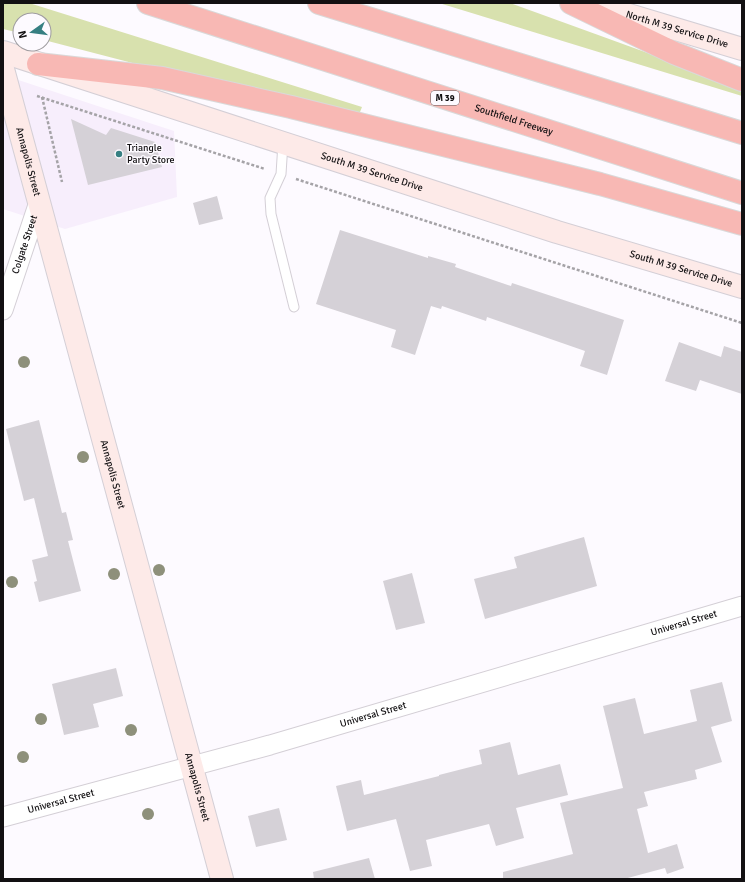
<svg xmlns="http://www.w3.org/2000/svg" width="745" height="882" font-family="Signika,sans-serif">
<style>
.built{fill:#f7eefc}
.grass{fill:#d8e1ae}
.building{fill:#d5d1d7}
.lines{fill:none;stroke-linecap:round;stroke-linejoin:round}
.lane-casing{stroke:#d4cfd6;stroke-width:11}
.street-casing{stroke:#d4cfd6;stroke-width:21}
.secondary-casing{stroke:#d4cfd6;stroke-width:24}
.highway-casing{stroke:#d9d9d9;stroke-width:24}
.path{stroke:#a5a3a7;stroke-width:2.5;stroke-dasharray:3 2;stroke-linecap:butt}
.lane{stroke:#fff;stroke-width:9}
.street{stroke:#fff;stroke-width:19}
.secondary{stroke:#fdeae8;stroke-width:22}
.highway{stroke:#f8b8b4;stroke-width:22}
.tree{fill:#8e907b}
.poi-dot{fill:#367f82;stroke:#fdfaff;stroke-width:1.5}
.labels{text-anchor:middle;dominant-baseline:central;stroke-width:3;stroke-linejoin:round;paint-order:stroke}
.shield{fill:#fdfaff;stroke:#585659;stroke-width:1}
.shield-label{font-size:9px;font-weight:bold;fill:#121012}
.street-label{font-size:10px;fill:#121012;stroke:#fdfaff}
.poi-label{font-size:10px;fill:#121012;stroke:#fdfaff;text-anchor:start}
</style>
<rect width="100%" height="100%" fill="#fdfaff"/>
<path class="built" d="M 3,75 L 174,131 L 177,197 L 65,229 L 3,209 Z"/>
<g class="grass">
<path d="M 3,3 L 29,3 L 362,107 L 358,117 L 144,66 L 44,40 L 44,20 L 20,20 L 20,33 L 3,29 Z"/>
<path d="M 439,3 L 510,3 L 645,52 L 742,91 L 742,96 Z"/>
</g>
<g class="building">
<path d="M 71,119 L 106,135 L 111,128 L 155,142 L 162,167 L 88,185 Z"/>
<path d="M 217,196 L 223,219 L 199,225 L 193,203 Z"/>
<path d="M 340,230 L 428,258 L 428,256 L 456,264 L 455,267 L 511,286 L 512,283 L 624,320 L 607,375 L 580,366 L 585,351 L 487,317 L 486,321 L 442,306 L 441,309 L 431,306 L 415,355 L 391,347 L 396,330 L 316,304 Z"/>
<path d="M 679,342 L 721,357 L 724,346 L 742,352 L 742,394 L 700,380 L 696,391 L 665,381 Z"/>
<path d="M 39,420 L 62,513 L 66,512 L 73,540 L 68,541 L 81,591 L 39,602 L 34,582 L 37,581 L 32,560 L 48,556 L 34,498 L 24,501 L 6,429 Z"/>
<path d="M 584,537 L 597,586 L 485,619 L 474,579 L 517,568 L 514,557 Z"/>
<path d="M 412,573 L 425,623 L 396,630 L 383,581 Z"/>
<path d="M 116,668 L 123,696 L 93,704 L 99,727 L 64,735 L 52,684 Z"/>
<path d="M 722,682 L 732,721 L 711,727 L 722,762 L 695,770 L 697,779 L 644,792 L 648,806 L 637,809 L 648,853 L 677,844 L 684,868 L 667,874 L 665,868 L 624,879 L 503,879 L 503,872 L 573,854 L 560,803 L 623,788 L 603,706 L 635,698 L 644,734 L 697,721 L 690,690 Z"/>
<path d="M 510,742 L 518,775 L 560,764 L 568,795 L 516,808 L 524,838 L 496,846 L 489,824 L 426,840 L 432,866 L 410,871 L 396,819 L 347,831 L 336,786 L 361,780 L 364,795 L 439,776 L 439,775 L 482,764 L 479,750 Z"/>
<path d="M 279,808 L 287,840 L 256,847 L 248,816 Z"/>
<path d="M 369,858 L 375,879 L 314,879 L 313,872 Z"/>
</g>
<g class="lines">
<defs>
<path id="lane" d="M 283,143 L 281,174 L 270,198 L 271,214 L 294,307"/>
<g id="street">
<path id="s1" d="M 3,310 L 39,202"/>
<path id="s2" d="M 3,817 L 270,745 L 742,606"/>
</g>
<g id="secondary">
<path id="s3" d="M 589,3 L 742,49"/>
<path id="s4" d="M 3,52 L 557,232 L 742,287"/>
<path id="s5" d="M 3,69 L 222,879"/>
</g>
<g id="highway">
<path id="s6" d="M 148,3 L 742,193"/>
<path d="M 319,3 L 742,133"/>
<path d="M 571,3 L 674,53 L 742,80"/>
<path d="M 38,64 L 162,78 L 291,107 L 600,184 L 742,224"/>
</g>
</defs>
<use href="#lane" class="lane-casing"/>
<use href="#street" class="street-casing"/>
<use href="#secondary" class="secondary-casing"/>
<use href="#highway" class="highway-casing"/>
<g class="path">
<path d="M 37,96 L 265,169"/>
<path d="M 42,97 L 62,182"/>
<path d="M 296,179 L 742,323"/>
</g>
<use href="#lane" class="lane"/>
<use href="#street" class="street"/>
<use href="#secondary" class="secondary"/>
<use href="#highway" class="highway"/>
</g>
<g class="tree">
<circle cx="24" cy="362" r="6"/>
<circle cx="83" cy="457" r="6"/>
<circle cx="159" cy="570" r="6"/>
<circle cx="114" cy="574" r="6"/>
<circle cx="12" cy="582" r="6"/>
<circle cx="41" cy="719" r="6"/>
<circle cx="131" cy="730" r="6"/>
<circle cx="23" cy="757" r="6"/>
<circle cx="148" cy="814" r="6"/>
</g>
<circle class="poi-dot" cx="119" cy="154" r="4"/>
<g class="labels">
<rect class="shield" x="431" y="91" width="28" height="14" rx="3"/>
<g class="shield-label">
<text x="445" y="98">M 39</text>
</g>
<g class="street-label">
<text stroke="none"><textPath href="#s3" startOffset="92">North M 39 Service Drive</textPath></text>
<text stroke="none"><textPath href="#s6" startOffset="384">Southfield Freeway</textPath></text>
<text stroke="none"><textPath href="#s5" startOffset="96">Annapolis Street</textPath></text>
<text stroke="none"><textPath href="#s4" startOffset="388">South M 39 Service Drive</textPath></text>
<text stroke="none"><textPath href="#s1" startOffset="69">Colgate Street</textPath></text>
<text stroke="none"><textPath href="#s4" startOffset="712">South M 39 Service Drive</textPath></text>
<text stroke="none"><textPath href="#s5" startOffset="420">Annapolis Street</textPath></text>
<text stroke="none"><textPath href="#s2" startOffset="708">Universal Street</textPath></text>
<text stroke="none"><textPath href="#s2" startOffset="384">Universal Street</textPath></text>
<text stroke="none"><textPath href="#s5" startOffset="744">Annapolis Street</textPath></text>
<text stroke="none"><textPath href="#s2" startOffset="60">Universal Street</textPath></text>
</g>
<g class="poi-label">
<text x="127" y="148">Triangle<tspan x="127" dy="12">Party Store</tspan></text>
</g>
</g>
<rect width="745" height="882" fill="none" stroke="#121012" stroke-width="8"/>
<g transform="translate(32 32) rotate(256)"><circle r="19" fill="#fdfaff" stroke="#9f9ca0"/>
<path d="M0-3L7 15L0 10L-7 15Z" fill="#367f82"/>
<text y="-6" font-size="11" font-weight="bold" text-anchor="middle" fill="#121012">N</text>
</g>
</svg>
